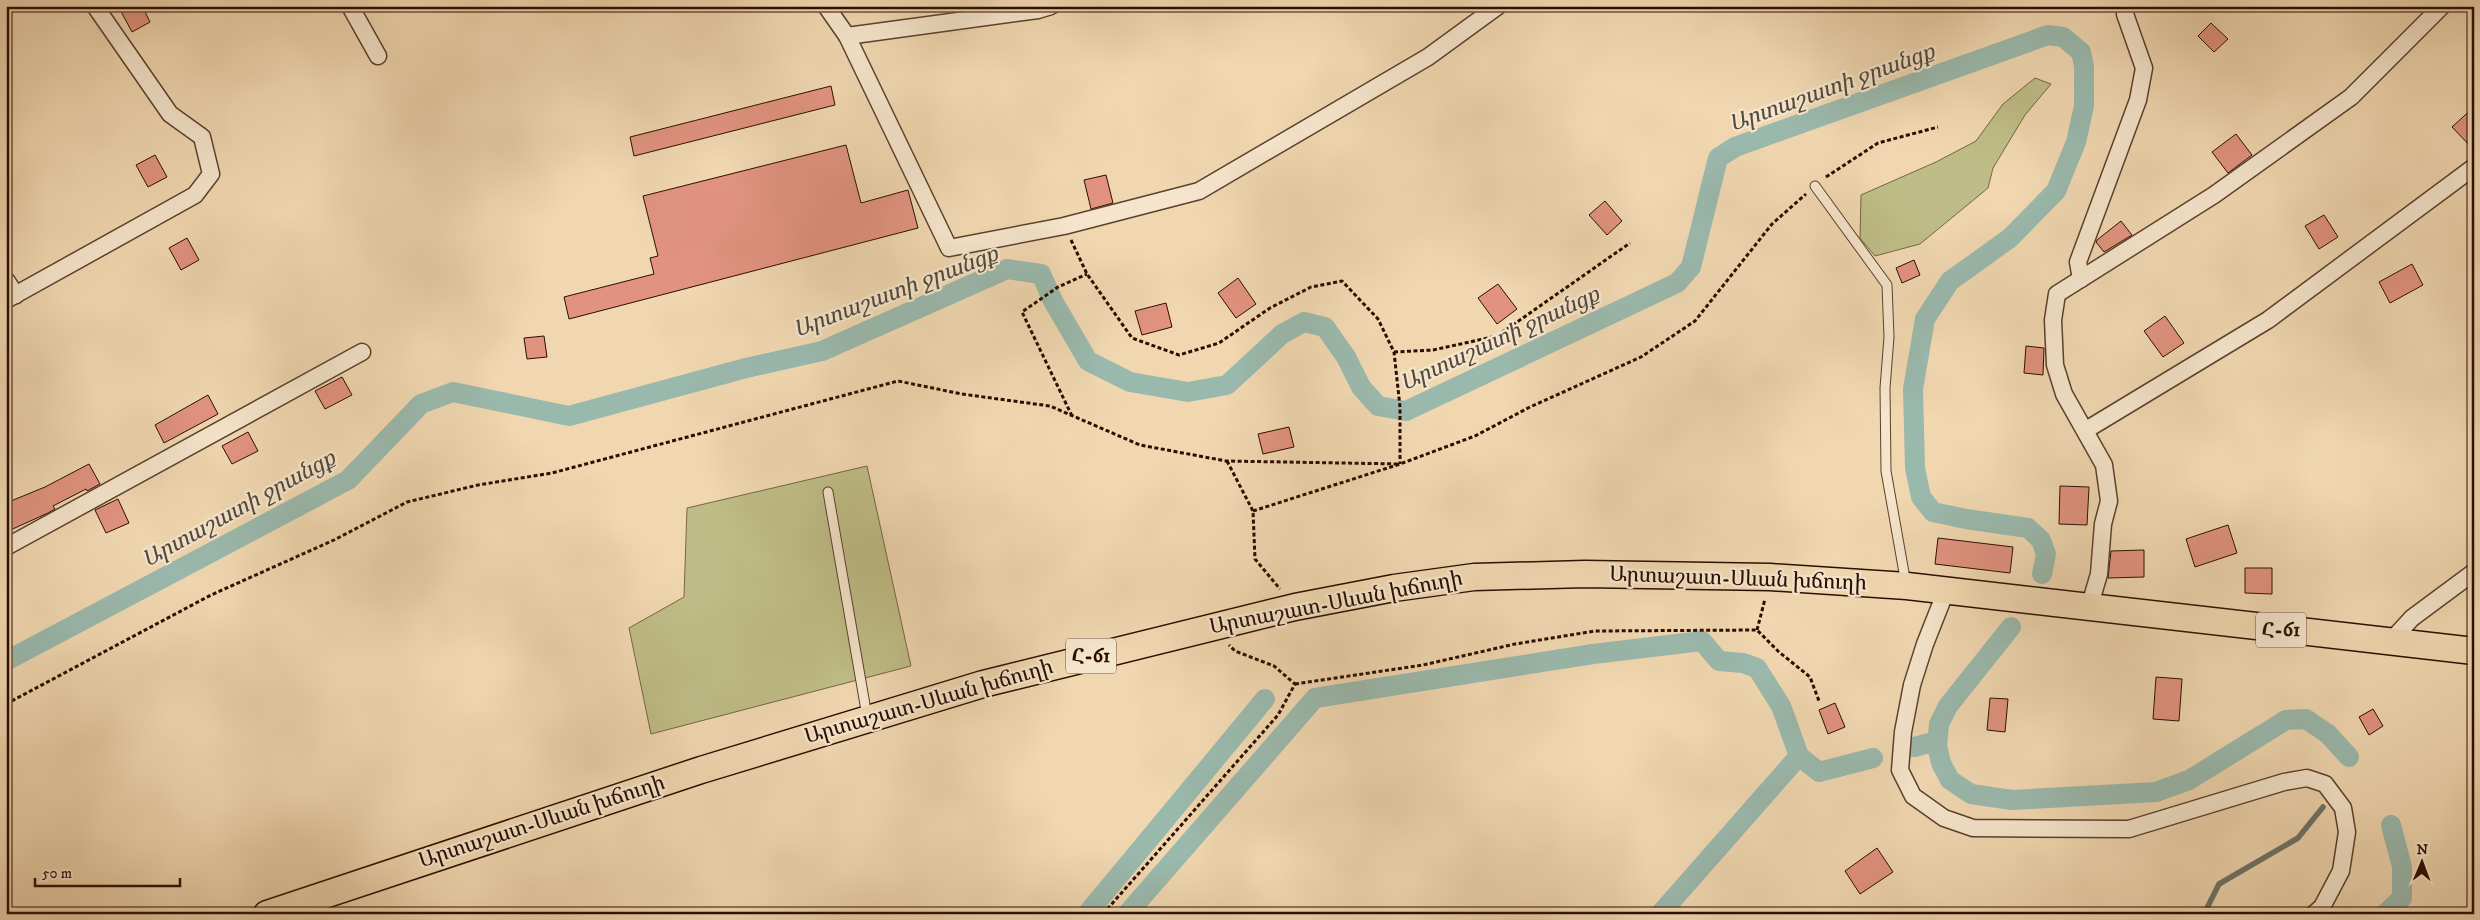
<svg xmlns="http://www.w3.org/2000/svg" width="2480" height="920" font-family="'IM FELL DW Pica','Noto Serif Armenian',serif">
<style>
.green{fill:#bfbd87;stroke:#756544}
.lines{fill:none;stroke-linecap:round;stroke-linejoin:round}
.stream{stroke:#6e7468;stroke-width:5.5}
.canal{stroke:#9ab9ad;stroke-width:20}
.building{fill:#e1937f;stroke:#2b0d01}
.service-casing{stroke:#5c402d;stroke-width:11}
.minor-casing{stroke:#5c402d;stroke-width:19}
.primary-casing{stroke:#2b0d01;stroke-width:29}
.path{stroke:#2b0d01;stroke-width:3;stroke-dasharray:4 2.5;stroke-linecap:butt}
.service{stroke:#f5e5cc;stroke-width:9}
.minor{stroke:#f5e5cc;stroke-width:16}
.primary{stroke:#f0d7b0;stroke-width:26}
.labels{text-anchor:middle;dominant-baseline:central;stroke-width:4.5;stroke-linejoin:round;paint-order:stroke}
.shield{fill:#f5e5cc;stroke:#684e3e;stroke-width:1}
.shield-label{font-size:20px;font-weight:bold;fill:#2b0d01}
.street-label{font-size:21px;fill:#2b0d01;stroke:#f5e5cc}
.water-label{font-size:22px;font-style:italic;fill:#52493d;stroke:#f5e5cc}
</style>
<rect width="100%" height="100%" fill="#f0d7b0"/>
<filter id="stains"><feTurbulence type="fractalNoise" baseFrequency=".004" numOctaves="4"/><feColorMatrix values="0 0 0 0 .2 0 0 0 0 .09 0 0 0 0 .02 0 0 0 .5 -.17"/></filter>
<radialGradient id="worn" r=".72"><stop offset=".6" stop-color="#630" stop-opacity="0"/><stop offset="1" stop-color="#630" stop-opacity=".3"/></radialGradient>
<g class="green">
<path d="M 2035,78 L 2051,84 L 2025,115 L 1993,168 L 1988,188 L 1920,244 L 1875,256 L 1860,238 L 1861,195 L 1936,162 L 1976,141 L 2003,104 Z"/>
<path d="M 867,466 L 911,666 L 651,734 L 629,628 L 684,597 L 687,508 Z"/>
</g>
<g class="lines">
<path class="stream" d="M 2204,914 L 2219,884 L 2298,838 L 2323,807"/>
<g class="canal">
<path d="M 2011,627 L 1948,706 L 1939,724 L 1937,746 L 1941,763 L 1950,780 L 1971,794 L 2012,800 L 2156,792 L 2189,780 L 2286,720 L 2306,719 L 2328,734 L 2349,757"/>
<path d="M 6,661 L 348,480 L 421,404 L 453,392 L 569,416 L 746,368 L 822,351 L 1007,269 L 1041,274 L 1053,301 L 1088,361 L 1130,382 L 1188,392 L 1227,385 L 1282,334 L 1304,322 L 1325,327 L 1346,357 L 1361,387 L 1378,406 L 1406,411 L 1677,283 L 1691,267 L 1718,158 L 1735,147 L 2048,35 L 2063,37 L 2081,52 L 2084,66 L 2084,106 L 2076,142 L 2056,191 L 2010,238 L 1950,281 L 1925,319 L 1913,389 L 1915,468 L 1921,497 L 1933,512 L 1966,519 L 2028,528 L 2041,540 L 2046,554 L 2042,574"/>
<path d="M 1914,747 L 1937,741"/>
<path d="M 1087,914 L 1265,699"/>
<path d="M 1127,914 L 1315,698 L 1593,654 L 1702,641 L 1719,661 L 1743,663 L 1757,668 L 1781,706 L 1799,756 L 1819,772 L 1873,758"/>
<path d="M 1660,914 L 1799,756"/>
<path d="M 2385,914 L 2402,898 L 2402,867 L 2391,825"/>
</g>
</g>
<g class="building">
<path d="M 118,6 L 142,6 L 150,22 L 132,32 Z"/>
<path d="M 2211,23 L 2228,39 L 2214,52 L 2198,36 Z"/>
<path d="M 831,86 L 835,105 L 634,156 L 630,137 Z"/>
<path d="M 2474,107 L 2474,150 L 2452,127 Z"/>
<path d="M 2236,134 L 2252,155 L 2228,173 L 2212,152 Z"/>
<path d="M 846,145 L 861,203 L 908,190 L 918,228 L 569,319 L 564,297 L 654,274 L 650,258 L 658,256 L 643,196 Z"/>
<path d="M 155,155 L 167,177 L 148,187 L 136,165 Z"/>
<path d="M 1106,175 L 1113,203 L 1091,209 L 1084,180 Z"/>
<path d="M 1605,201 L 1622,221 L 1607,235 L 1589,215 Z"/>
<path d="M 2324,215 L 2338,237 L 2319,249 L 2305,226 Z"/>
<path d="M 2121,221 L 2132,235 L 2104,252 L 2096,242 L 2097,240 Z"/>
<path d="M 187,238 L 199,260 L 181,270 L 169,248 Z"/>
<path d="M 1914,260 L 1920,275 L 1902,283 L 1896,268 Z"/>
<path d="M 2412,264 L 2423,285 L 2390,303 L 2379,282 Z"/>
<path d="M 1238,278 L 1256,304 L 1236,318 L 1218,293 Z"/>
<path d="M 1498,284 L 1517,309 L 1497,324 L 1478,298 Z"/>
<path d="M 1166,303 L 1172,327 L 1142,335 L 1135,311 Z"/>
<path d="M 2165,316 L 2184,343 L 2163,357 L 2144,331 Z"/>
<path d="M 544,336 L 547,357 L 527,359 L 524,338 Z"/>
<path d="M 2026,346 L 2044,348 L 2043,375 L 2024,373 Z"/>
<path d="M 342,377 L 352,395 L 325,409 L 315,391 Z"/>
<path d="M 208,395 L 218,414 L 164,443 L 155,425 Z"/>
<path d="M 1289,427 L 1294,447 L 1263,454 L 1258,434 Z"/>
<path d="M 248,432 L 258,451 L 232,464 L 222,446 Z"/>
<path d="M 89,464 L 100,484 L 87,491 L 86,489 L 53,506 L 55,509 L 48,513 L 6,532 L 6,503 L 45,487 Z"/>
<path d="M 2060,486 L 2089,487 L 2087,525 L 2059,524 Z"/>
<path d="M 118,499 L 129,523 L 106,533 L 95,510 Z"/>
<path d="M 2228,525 L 2237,553 L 2195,567 L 2186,539 Z"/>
<path d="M 1938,538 L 2013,547 L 2010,573 L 1935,564 Z"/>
<path d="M 2144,550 L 2144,577 L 2108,578 L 2111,551 Z"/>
<path d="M 2245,568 L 2272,568 L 2272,594 L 2245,593 Z"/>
<path d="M 2156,677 L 2182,679 L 2179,721 L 2153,719 Z"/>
<path d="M 1990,698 L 2008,699 L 2005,732 L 1987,730 Z"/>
<path d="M 1835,703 L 1845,727 L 1828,734 L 1819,710 Z"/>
<path d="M 2373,709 L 2383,726 L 2369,735 L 2359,717 Z"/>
<path d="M 1877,848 L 1893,872 L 1860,894 L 1845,871 Z"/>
</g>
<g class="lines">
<defs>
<g id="service">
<path d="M 1815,186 L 1887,285 L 1889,337 L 1885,388 L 1886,471 L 1906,584"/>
<path d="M 828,492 L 867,716"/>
</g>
<g id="minor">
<path d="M 350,6 L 378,56"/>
<path d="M 826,6 L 847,36 L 949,248 L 1064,226 L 1199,191 L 1428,57 L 1498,6"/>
<path d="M 847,36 L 1038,10 L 1051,6"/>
<path d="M 2081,279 L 2078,262 L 2138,100 L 2144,68 L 2125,14 L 2127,6"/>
<path d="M 6,280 L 16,295"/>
<path d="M 6,300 L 195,195 L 211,174 L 202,137 L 170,114 L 95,6"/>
<path d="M 2086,430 L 2268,320 L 2474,167"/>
<path d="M 6,547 L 362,352"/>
<path d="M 1946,591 L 1925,644 L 1912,685 L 1903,732 L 1900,770 L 1913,796 L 1944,818 L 1973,828 L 2129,829 L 2284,782 L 2307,778 L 2325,784 L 2343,808 L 2347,832 L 2341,871 L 2322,907 L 2314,914"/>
<path d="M 2089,608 L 2099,574 L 2103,524 L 2109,501 L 2104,465 L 2064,394 L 2055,365 L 2053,320 L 2057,294 L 2214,195 L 2351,97 L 2442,6"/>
<path d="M 2389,643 L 2412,618 L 2474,572"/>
</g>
<path id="primary" d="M 267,914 L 701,770 L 983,684 L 1295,607 L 1394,588 L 1474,577 L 1585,574 L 1770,577 L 1907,586 L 2474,651"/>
</defs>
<use href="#service" class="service-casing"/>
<use href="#minor" class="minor-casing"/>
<use href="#primary" class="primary-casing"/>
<g class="path">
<path d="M 1826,177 L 1878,143 L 1938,127"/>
<path d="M 1071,240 L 1087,274 L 1132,338 L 1179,355 L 1219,343 L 1270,308 L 1311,287 L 1342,281 L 1378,319 L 1394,352 L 1400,407 L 1400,464"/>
<path d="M 1394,352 L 1433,350 L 1497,336 L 1630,243"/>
<path d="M 1072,416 L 1022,312 L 1058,287 L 1087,274"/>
<path d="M 1227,461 L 1253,511 L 1255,559 L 1280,589"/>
<path d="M 1253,511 L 1400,464 L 1475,436 L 1530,407 L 1641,357 L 1695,321 L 1772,224 L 1806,194"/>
<path d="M 1757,630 L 1765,599"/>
<path d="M 1295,684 L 1423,665 L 1515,644 L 1595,631 L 1757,630 L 1779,652 L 1810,677 L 1819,701"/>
<path d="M 6,704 L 211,595 L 334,540 L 407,502 L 478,485 L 552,473 L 898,381 L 962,394 L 1050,406 L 1140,445 L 1226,461 L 1400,464"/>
<path d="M 1103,914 L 1278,715 L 1295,684 L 1274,666 L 1235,651 L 1229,645"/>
</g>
<use href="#service" class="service"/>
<use href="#minor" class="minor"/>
<use href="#primary" class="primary"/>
</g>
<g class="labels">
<g class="shield">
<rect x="2256" y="612.5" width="50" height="35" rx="4"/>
<rect x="1066" y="638.5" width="50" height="35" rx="4"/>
</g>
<g class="shield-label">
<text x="2281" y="630">Հ-61</text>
<text x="1091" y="656">Հ-61</text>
</g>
<g class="street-label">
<text transform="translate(1738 579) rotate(2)">Արտաշատ-Սևան խճուղի</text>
<text transform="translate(1336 603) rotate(-11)">Արտաշատ-Սևան խճուղի</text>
<text transform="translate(929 702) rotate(-16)">Արտաշատ-Սևան խճուղի</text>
<text transform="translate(542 822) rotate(-18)">Արտաշատ-Սևան խճուղի</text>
</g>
<g class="water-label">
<text transform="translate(1832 88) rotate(-20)">Արտաշատի ջրանցք</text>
<text transform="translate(896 292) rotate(-21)">Արտաշատի ջրանցք</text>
<text transform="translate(1500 339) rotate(-25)">Արտաշատի ջրանցք</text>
<text transform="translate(239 509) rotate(-29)">Արտաշատի ջրանցք</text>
</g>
</g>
<rect width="2480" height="920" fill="none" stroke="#f0d7b0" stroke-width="25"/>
<rect x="8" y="8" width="2465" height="905" fill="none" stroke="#2b0d01" stroke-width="2.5"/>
<rect x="12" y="12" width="2455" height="895" fill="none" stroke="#2b0d01"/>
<g transform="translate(2422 862) rotate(1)" stroke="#f5e5cc" stroke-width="4" paint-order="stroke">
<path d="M0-4L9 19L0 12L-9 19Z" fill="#2b0d01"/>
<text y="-8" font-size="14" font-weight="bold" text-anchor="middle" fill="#2b0d01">N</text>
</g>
<path d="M35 878v8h145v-8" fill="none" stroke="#2b0d01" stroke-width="2.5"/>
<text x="42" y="878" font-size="15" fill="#2b0d01" stroke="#f5e5cc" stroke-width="4" paint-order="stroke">50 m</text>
<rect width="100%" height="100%" filter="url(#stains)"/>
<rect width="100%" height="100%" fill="url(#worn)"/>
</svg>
